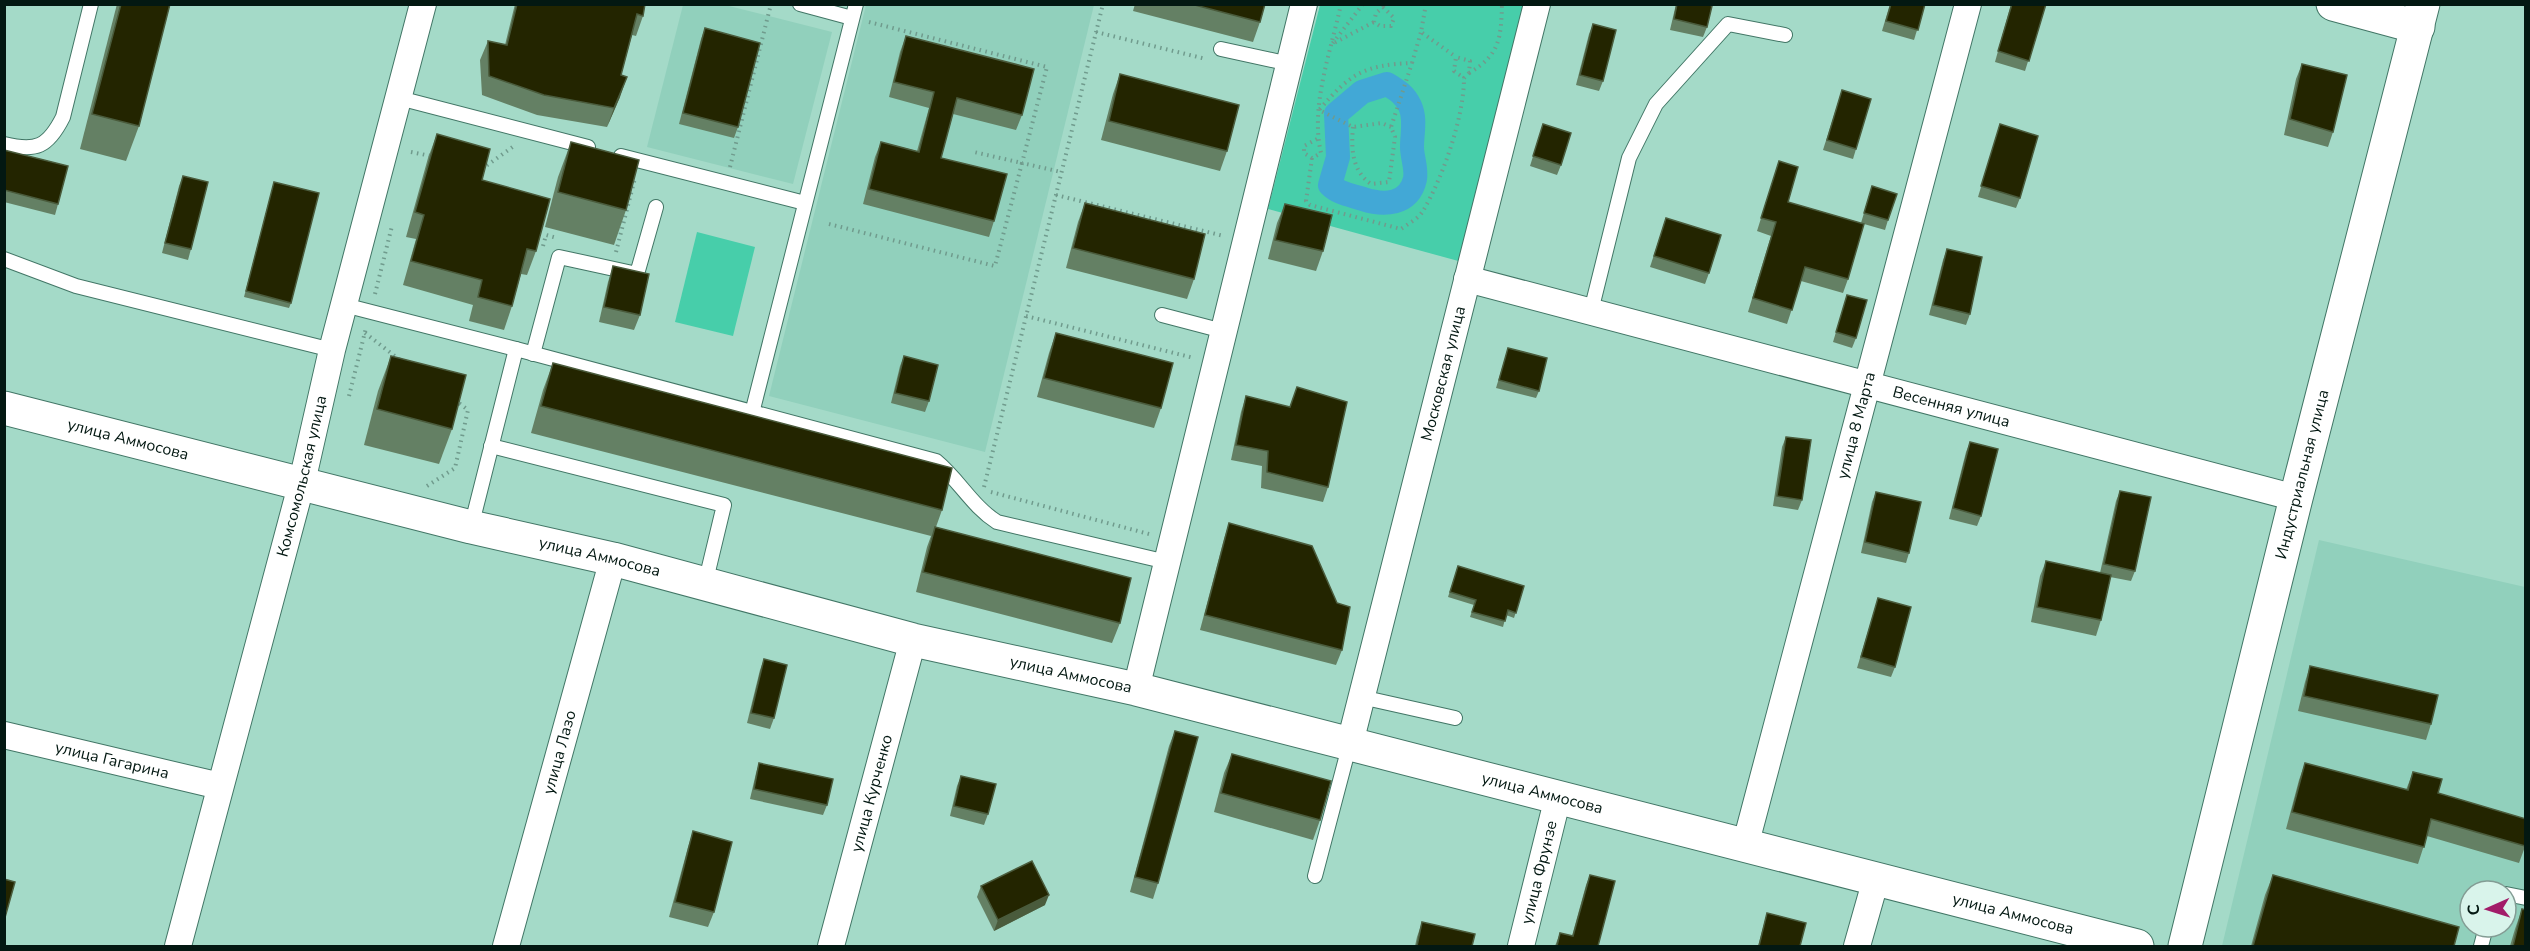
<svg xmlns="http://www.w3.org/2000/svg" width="2530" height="951" font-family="'Nunito Sans',sans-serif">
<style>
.built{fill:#91d0bc;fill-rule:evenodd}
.green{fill:#47ceaa}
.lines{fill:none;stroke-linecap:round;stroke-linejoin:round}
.canal{stroke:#42a8d6;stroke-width:24}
.service-casing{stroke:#427666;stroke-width:16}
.minor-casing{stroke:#427666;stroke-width:28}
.secondary-casing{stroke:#427666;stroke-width:35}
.path{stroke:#709b8d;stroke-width:4;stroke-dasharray:1.5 4.5;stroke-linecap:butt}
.service{stroke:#fff;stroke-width:14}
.minor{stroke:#fff;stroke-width:26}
.secondary{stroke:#fff;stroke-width:33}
.wall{fill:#648064}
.shaded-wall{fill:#4a5b3c}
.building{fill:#232500;stroke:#4a5b3c;stroke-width:1.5}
.labels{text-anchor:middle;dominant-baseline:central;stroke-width:6;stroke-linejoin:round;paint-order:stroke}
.street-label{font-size:16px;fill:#031812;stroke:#d9f4eb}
</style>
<rect width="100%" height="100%" fill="#a4dac8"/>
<g class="built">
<path d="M 683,5 L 725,5 L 832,32 L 793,184 L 647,147 Z"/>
<path d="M 866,5 L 1094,5 L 985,452 L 769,396 Z"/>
<path d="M 2319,540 L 2525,587 L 2525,946 L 2222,946 ZM 2470,891 L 2506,891 L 2506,927 L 2470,927 Z"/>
</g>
<g class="green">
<path d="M 1320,5 L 1529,5 L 1462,262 L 1268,209 Z"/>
<path d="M 697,232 L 755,247 L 733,336 L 675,322 Z"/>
</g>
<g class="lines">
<path class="canal" d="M 1387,84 C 1397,90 1405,95 1410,106 C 1416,119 1412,133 1412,147 C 1412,157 1417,169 1415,179 C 1409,205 1384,206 1363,199 C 1351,195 1339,194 1330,185 L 1338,157 L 1336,114 L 1362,92 Z"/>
<defs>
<g id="service">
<path d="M 800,4 L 852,18"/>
<path d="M 1221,49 L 1290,64"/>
<path d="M 399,98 L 588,147"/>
<path d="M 4,144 C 36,152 48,147 63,117 L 91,4"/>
<path d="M 621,156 L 805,203"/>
<path d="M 4,259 L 76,286 L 332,350"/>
<path d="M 344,305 L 516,349"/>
<path d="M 1591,311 L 1629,158 L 1656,104 L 1728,24 L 1785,35"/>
<path d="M 1162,315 L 1223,331"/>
<path d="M 533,354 L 559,257 L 637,274 L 656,207"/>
<path d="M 752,413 L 856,4"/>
<path d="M 491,446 L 724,505 L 705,584"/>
<path d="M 471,527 L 516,349 L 936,461 C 959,480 972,506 997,522 L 1167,562"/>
<path d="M 1361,697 L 1455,718"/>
<path d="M 1315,876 L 1350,743"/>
<path d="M 2506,894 L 2526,898"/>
<path d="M 2481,946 L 2486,927"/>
</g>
<g id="minor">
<path id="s1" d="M 1467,279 L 2296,498"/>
<path d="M 1136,689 L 1304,4"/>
<path id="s2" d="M 4,735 L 220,786"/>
<path id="s3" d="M 1350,743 L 1537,4"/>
<path id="s4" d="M 1745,846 L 1968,4"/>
<path id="s5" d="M 178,946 L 302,482 L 332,350 L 423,4"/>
<path id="s6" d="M 506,946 L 613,559"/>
<path id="s7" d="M 831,946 L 913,640"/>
<path id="s8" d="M 1521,946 L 1558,797"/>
<path d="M 1857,946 L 1876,879"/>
</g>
<g id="secondary">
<path d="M 2333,4 L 2418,27"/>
<path id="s9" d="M 4,408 L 471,527 L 613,559 L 913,640 L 1136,689 L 2137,946"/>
<path id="s10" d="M 2185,946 L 2296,498 L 2423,4"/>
</g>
</defs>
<use href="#service" class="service-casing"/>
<use href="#minor" class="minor-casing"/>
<use href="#secondary" class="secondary-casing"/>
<g class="path">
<path d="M 1363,4 L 1332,44 L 1374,22"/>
<path d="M 1426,4 L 1421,32 L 1456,57"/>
<path d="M 1383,7 L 1394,18 L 1391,26 L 1380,26 L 1374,22 L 1376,13 Z"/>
<path d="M 869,22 L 1047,67 L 1022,163 L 1061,172"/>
<path d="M 1096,32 L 1206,59"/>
<path d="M 1469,73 C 1500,55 1501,38 1502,4"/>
<path d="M 1353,127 C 1351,149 1352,171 1371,184 L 1389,182 L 1395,137 L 1391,127 L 1412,63"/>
<path d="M 1391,127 L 1382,123 L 1353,127 L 1319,110 C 1350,74 1363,65 1412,63 L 1421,32"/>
<path d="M 1317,139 L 1304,146 L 1304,153 L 1312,158 L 1321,153 C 1310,106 1331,51 1341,4"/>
<path d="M 411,152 L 431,156"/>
<path d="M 1312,158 L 1306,201 L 1310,205 L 1401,229 C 1408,224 1419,218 1423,211 C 1443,177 1464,117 1464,78 L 1469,73 L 1470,61 L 1456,57 L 1454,71 L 1464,78"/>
<path d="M 730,167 L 771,4"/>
<path d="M 482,169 L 514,146"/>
<path d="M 1056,195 L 1224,236"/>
<path d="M 829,224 L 995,266 L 1022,163 L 974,152"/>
<path d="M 543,246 L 546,235 L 557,238"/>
<path d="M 616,252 L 635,178"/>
<path d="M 375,294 L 392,226"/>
<path d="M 1026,316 L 1194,358"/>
<path d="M 365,333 L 400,360"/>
<path d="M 349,396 L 366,328"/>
<path d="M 427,486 L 455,468 L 468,410 L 455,400"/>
<path d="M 984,487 L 1103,4"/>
<path d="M 991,492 L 1149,534"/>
</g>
<use href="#service" class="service"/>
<use href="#minor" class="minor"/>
<use href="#secondary" class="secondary"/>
</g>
<g class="wall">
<path d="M 117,4 L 170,4 L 139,126 L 126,161 L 80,149 Z"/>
<path d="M 515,4 L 645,4 L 643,16 L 636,36 L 632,35 L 621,75 L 620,97 L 607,127 L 537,115 L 482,95 L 480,60 L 488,41 L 505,45 Z"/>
<path d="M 1135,4 L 1265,4 L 1260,22 L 1253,42 L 1133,11 Z"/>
<path d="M 1676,4 L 1707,4 L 1707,27 L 1703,37 L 1670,30 Z"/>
<path d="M 1890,4 L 1925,4 L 1914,40 L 1882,31 Z"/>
<path d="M 2011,4 L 2046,4 L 2025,71 L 1995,62 Z"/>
<path d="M 1593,24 L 1603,81 L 1599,91 L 1576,85 L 1589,34 Z"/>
<path d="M 705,28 L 738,127 L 734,138 L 679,124 L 701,39 Z"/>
<path d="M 906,36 L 1022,115 L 1016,130 L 953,114 L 941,158 L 994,221 L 989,237 L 863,204 L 875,157 L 881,142 L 917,151 L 929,108 L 889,97 L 900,52 Z"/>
<path d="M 2302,64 L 2333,132 L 2328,147 L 2284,135 L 2296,79 Z"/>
<path d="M 1120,74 L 1227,151 L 1220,171 L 1101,140 L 1113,94 Z"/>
<path d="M 1842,90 L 1856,149 L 1853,159 L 1823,150 Z"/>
<path d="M 1543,124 L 1561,165 L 1557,175 L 1530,166 Z"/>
<path d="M 2000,124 L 2020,198 L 2016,208 L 1978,197 Z"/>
<path d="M 437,134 L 482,180 L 536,251 L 527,275 L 521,274 L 512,306 L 504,330 L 469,321 L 473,305 L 403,285 L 416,239 L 406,237 L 428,158 Z"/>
<path d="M 571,142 L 626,210 L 614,245 L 545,227 L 558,177 Z"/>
<path d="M 4,150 L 58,204 L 55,215 L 4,202 Z"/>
<path d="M 1779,161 L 1788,202 L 1861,223 L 1872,186 L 1888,220 L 1885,230 L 1864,224 L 1848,279 L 1843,293 L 1801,281 L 1787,324 L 1748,312 L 1771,236 L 1757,231 Z"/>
<path d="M 183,176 L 191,249 L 188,260 L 162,253 L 179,186 Z"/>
<path d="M 274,182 L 291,303 L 289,308 L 244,297 Z"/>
<path d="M 1085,203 L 1194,279 L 1187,299 L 1066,268 L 1078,222 Z"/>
<path d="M 1285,204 L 1323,251 L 1316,271 L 1268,259 L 1277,223 Z"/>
<path d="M 1666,218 L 1709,273 L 1705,284 L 1650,267 Z"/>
<path d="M 1947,249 L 1970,314 L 1966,325 L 1929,315 L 1943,260 Z"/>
<path d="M 613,266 L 640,315 L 634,330 L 599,322 L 608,282 Z"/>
<path d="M 1847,295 L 1856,338 L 1852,348 L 1833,342 Z"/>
<path d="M 1056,333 L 1161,408 L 1154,428 L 1037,397 L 1049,353 Z"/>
<path d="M 1508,348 L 1539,391 L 1536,398 L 1496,388 Z"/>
<path d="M 391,356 L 452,429 L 439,464 L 364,445 L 378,391 Z"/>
<path d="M 904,356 L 929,401 L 925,412 L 891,403 L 900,366 Z"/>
<path d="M 553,363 L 942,510 L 936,527 L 1120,623 L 1112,643 L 916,592 L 927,547 L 931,536 L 531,433 L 543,390 Z"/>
<path d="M 1246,396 L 1328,487 L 1323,502 L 1261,488 L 1262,466 L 1231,460 L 1241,412 Z"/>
<path d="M 1786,437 L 1802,500 L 1798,510 L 1773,506 L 1782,447 Z"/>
<path d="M 1970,442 L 1981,516 L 1977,526 L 1949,519 L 1966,452 Z"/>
<path d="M 2120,491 L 2135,571 L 2131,581 L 2110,577 L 2101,620 L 2096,636 L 2031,622 L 2040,576 L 2046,561 L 2100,573 L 2116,501 Z"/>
<path d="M 1876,492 L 1909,553 L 1906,563 L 1861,553 L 1872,502 Z"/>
<path d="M 1229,523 L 1342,650 L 1336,665 L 1200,630 L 1224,539 Z"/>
<path d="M 1458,566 L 1524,586 L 1514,618 L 1506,615 L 1503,627 L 1470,617 L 1474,605 L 1448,597 Z"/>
<path d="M 1878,598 L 1895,667 L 1891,677 L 1857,668 Z"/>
<path d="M 764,659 L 774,718 L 770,729 L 747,723 L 760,670 Z"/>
<path d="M 2310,666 L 2431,724 L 2426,740 L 2298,711 L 2305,682 Z"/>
<path d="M 1175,731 L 1158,883 L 1153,899 L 1130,892 L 1169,746 Z"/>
<path d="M 1232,754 L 1320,820 L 1313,840 L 1214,812 L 1224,773 Z"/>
<path d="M 759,763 L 827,805 L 823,815 L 750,799 L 756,773 Z"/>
<path d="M 2305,763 L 2406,790 L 2413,772 L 2438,793 L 2526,844 L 2519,863 L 2427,836 L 2418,864 L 2286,829 L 2299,780 Z"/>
<path d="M 961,776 L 988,814 L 984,825 L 950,816 L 957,786 Z"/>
<path d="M 693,831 L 714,912 L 708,927 L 669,917 L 688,847 Z"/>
<path d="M 1590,875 L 1598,946 L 1555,946 L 1560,933 L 1572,936 L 1586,885 Z"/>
<path d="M 2273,875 L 2454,946 L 2251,946 L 2265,895 Z"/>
<path d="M 981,886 L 1045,905 L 994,931 L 977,897 Z"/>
<path d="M 2522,909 L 2526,946 L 2510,946 L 2515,929 Z"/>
<path d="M 1767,913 L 1800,946 L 1758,946 Z"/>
<path d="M 1422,922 L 1472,946 L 1415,946 L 1417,937 Z"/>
</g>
<g class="shaded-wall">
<path d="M 627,77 L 620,97 L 607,127 L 614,108 Z"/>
<path d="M 1049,895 L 1045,905 L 994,931 L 998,920 Z"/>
</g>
<g class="building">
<path d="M 121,4 L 170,4 L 139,126 L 92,114 Z"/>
<path d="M 517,4 L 645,4 L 643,16 L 637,14 L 621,75 L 627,77 L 614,108 L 544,95 L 489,76 L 488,41 L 507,45 Z"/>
<path d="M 1191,4 L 1265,4 L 1260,22 Z"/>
<path d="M 1677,4 L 1707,4 L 1712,6 L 1707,27 L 1674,19 Z"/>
<path d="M 1891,4 L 1925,4 L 1918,30 L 1886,21 Z"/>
<path d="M 2012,4 L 2046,4 L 2029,61 L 1998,51 Z"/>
<path d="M 1593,24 L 1616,30 L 1603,81 L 1580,75 Z"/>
<path d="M 705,28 L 760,43 L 738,127 L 683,113 Z"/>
<path d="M 906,36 L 1034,69 L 1022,115 L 957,98 L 941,158 L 1007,174 L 994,221 L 869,189 L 881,142 L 919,152 L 934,92 L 894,82 Z"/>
<path d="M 2302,64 L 2347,75 L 2333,132 L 2290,119 Z"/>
<path d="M 1120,74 L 1239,105 L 1227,151 L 1109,121 Z"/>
<path d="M 1842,90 L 1871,99 L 1856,149 L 1827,140 Z"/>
<path d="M 1543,124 L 1571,133 L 1561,165 L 1533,156 Z"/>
<path d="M 2000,124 L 2038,136 L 2020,198 L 1981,186 Z"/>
<path d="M 437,134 L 490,149 L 482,180 L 550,199 L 536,251 L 527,249 L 512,306 L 478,297 L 482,280 L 411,261 L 424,215 L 415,212 Z"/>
<path d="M 571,142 L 639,160 L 626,210 L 558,192 Z"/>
<path d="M 4,150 L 68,166 L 58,204 L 4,190 Z"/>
<path d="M 1779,161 L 1798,167 L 1788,202 L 1864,224 L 1848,279 L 1805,267 L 1792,310 L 1753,298 L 1776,222 L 1761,218 Z"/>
<path d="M 183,176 L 208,182 L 191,249 L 165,243 Z"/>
<path d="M 274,182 L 319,193 L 291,303 L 246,291 Z"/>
<path d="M 1872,186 L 1897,194 L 1888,220 L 1864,213 Z"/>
<path d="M 1085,203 L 1205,234 L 1194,279 L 1073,248 Z"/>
<path d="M 1285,204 L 1332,215 L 1323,251 L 1275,240 Z"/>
<path d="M 1666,218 L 1721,235 L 1709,273 L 1654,256 Z"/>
<path d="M 1947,249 L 1982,257 L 1970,314 L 1933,305 Z"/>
<path d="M 613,266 L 649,274 L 640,315 L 604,307 Z"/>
<path d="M 1847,295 L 1867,300 L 1856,338 L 1836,332 Z"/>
<path d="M 1056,333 L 1173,363 L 1161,408 L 1044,378 Z"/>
<path d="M 1508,348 L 1547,358 L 1539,391 L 1499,380 Z"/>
<path d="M 391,356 L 466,375 L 452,429 L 377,409 Z"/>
<path d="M 904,356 L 938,365 L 929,401 L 895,393 Z"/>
<path d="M 553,363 L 952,468 L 942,510 L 541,406 Z"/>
<path d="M 1297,387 L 1347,402 L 1328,487 L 1267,472 L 1268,451 L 1236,445 L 1246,396 L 1290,407 Z"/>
<path d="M 1786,437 L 1811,440 L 1802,500 L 1777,496 Z"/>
<path d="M 1970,442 L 1998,449 L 1981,516 L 1953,508 Z"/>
<path d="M 2120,491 L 2151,497 L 2135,571 L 2104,564 Z"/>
<path d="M 1876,492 L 1921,502 L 1909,553 L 1865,542 Z"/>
<path d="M 1229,523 L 1312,546 L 1337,603 L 1350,607 L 1342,650 L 1205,615 Z"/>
<path d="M 935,527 L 1131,578 L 1120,623 L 923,572 Z"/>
<path d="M 2046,561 L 2111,575 L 2101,620 L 2037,607 Z"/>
<path d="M 1458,566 L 1524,586 L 1516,613 L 1508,610 L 1505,621 L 1472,612 L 1476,600 L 1450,592 Z"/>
<path d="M 1878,598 L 1911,607 L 1895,667 L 1861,657 Z"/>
<path d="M 764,659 L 787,665 L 774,718 L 751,713 Z"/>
<path d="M 2310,666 L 2438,695 L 2431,724 L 2304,696 Z"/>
<path d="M 1175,731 L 1198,737 L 1158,883 L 1135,877 Z"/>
<path d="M 1232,754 L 1331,781 L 1320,820 L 1221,793 Z"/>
<path d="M 759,763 L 833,779 L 827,805 L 754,789 Z"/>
<path d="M 2305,763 L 2408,790 L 2413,772 L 2442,779 L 2438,793 L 2526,819 L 2525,846 L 2431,819 L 2424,847 L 2292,812 Z"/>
<path d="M 961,776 L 996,784 L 988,814 L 954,806 Z"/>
<path d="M 693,831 L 732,842 L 714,912 L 675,902 Z"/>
<path d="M 1032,861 L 1049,895 L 998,920 L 981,886 Z"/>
<path d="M 1590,875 L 1615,881 L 1598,946 L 1557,946 L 1560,933 L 1573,936 Z"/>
<path d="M 2273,875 L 2459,927 L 2454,946 L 2253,946 Z"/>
<path d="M 4,879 L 15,882 L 4,921 Z"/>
<path d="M 2522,909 L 2526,910 L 2526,946 L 2513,946 Z"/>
<path d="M 1767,913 L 1806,923 L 1800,946 L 1759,946 Z"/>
<path d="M 1422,922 L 1475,934 L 1472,946 L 1417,946 Z"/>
</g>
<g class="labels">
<g class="street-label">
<text stroke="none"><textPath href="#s3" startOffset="381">Московская улица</textPath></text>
<text stroke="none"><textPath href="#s1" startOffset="501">Весенняя улица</textPath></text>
<text stroke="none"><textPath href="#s4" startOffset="435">улица 8 Марта</textPath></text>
<text stroke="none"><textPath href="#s9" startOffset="128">улица Аммосова</textPath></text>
<text stroke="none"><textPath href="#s10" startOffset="486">Индустриальная улица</textPath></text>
<text stroke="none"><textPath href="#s5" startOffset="486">Комсомольская улица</textPath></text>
<text stroke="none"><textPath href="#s9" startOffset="614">улица Аммосова</textPath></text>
<text stroke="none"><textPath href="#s9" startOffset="1100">улица Аммосова</textPath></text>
<text stroke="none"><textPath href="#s6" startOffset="201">улица Лазо</textPath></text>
<text stroke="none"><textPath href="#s2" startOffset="111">улица Гагарина</textPath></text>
<text stroke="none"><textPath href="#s7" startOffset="158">улица Курченко</textPath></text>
<text stroke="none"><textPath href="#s9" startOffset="1586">улица Аммосова</textPath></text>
<text stroke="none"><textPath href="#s8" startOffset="76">улица Фрунзе</textPath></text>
<text stroke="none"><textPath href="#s9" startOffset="2072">улица Аммосова</textPath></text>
</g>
</g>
<rect width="2530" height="951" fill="none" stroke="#031812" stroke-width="12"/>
<g transform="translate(2488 909) rotate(267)"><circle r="28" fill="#d9f4eb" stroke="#839c94" stroke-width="1.5"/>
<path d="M0-4.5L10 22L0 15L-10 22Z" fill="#a21c69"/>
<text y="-9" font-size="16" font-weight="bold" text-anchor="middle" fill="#031812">С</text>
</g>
</svg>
